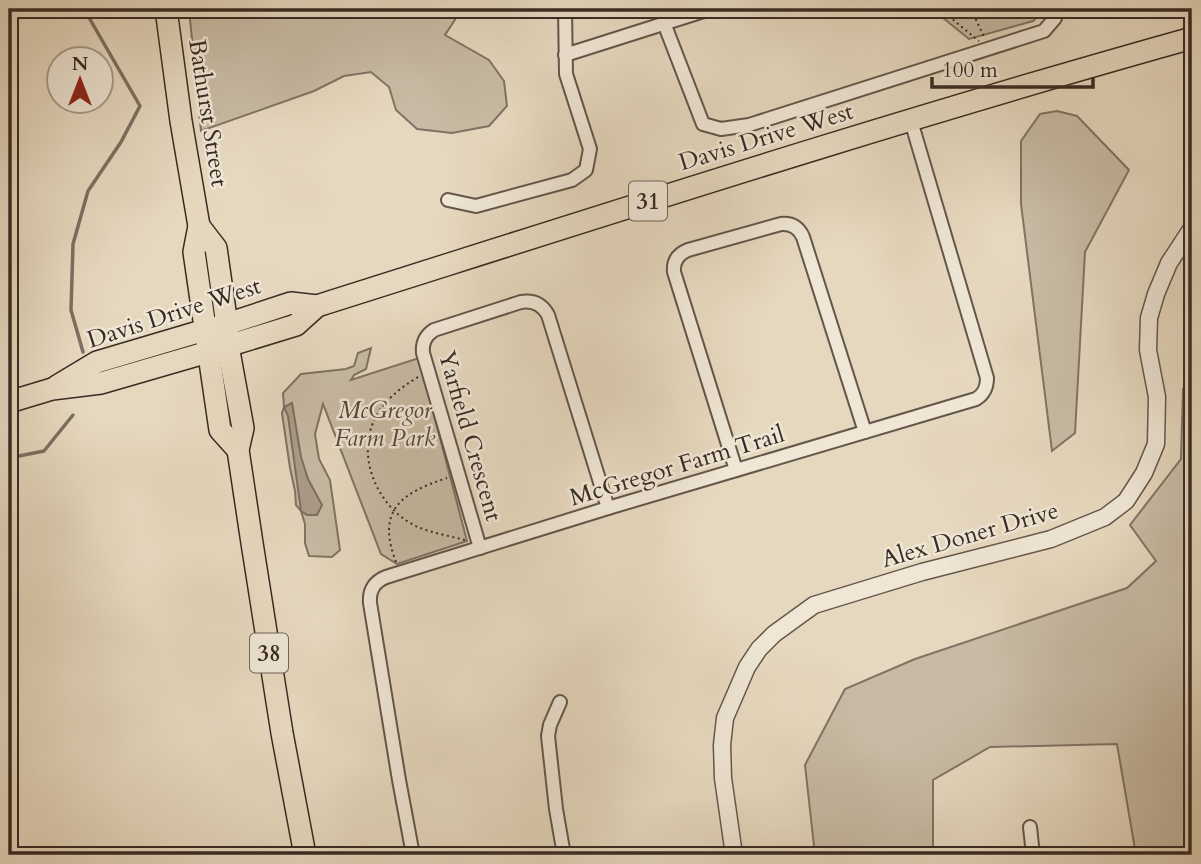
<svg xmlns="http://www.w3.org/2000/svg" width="1201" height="864" font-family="Cardo,serif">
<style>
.green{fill:#c8bba5;stroke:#807364;stroke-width:2}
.water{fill:#ab9d8a;stroke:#7d6f61;stroke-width:2}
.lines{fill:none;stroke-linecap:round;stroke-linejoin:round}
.stream{stroke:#7d6f61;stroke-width:3.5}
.minor-casing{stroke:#64564b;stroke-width:16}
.tertiary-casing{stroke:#64564b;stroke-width:19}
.primary-casing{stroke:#382b24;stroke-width:24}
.trunk-casing{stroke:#382b24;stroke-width:24}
.path{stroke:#382b24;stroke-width:2;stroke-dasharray:2 3.5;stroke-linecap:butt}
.minor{stroke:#efe6d5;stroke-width:12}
.tertiary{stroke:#efe6d5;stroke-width:16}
.primary{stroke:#e6d8bf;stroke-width:21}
.trunk{stroke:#e6d8bf;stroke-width:21}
.labels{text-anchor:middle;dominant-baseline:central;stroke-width:5;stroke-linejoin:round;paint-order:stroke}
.shield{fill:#efe6d5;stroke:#6f6359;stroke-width:2}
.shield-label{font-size:23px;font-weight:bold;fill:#382b24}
.street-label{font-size:24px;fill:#382b24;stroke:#efe6d5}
.park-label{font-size:24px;font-style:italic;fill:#55483e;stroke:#efe6d5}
</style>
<rect width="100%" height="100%" fill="#e6d8bf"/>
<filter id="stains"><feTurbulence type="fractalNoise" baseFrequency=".00286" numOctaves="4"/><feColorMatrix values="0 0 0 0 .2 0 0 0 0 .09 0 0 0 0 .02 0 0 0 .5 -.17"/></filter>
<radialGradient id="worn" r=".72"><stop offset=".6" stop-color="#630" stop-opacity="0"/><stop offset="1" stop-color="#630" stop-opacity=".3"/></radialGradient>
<g class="green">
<path d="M 189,9 L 462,9 L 445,35 L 489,60 L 504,81 L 507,106 L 489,126 L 452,133 L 417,129 L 396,110 L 389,87 L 371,72 L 344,76 L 314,91 L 201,131 Z"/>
<path d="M 932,9 L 1031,9 L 1039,15 L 1033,21 L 969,39 Z"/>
<path d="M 1057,111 L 1077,116 L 1129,170 L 1085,252 L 1075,433 L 1052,451 L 1021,204 L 1021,141 L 1040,114 Z"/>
<path d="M 371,348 L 366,369 L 354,375 L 351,380 L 419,358 L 467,541 L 397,564 L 381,554 L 323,404 L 315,434 L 319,459 L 330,480 L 340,550 L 332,557 L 309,556 L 305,543 L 305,524 L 301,511 L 296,505 L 295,491 L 290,468 L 282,413 L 284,407 L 283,393 L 301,374 L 346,369 L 354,366 L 358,353 Z"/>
<path d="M 1192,386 L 1192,855 L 1136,855 L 1117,744 L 990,747 L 933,780 L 933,855 L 815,855 L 805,765 L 845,689 L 915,659 L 1127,588 L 1156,561 L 1130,525 L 1181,459 L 1183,389 Z"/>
</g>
<path class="water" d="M 292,403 L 301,457 L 308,479 L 322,505 L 317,515 L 307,515 L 301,511 L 288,416 L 284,407 Z"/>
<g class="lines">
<g class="stream">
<path d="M 83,352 L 71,310 L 73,244 L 88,191 L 121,142 L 140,106 L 84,9"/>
<path d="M 9,458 L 44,451 L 73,415"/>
</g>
<defs>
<g id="minor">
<path d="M 664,23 L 703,124 L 721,129 L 749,125 L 1044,31 L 1055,18 L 1055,9"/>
<path d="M 565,55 L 710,9"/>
<path d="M 448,200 L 476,206 L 572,180 L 586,170 L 590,149 L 566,74 L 565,9"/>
<path d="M 736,470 L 674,272 C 673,261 678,254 688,250 L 781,224 C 792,223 799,228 803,237 L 865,432"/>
<path d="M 480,548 L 423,353 C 422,343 425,336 434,330 L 521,302 C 533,300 542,304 548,315 L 608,508"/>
<path d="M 560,702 L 550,725 L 548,736 L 556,809 L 564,855"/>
<path d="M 1030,827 L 1033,855"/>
<path d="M 413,855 L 399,780 L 370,603 C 369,590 374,582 386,577 L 608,508 L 976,399 C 984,394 987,388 987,378 L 911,121"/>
</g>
<path id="tertiary" d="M 734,855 L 723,778 L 722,745 L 725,718 L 747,667 L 759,649 L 774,634 L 814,605 L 922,572 L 1051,539 L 1105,517 L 1126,501 L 1144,473 L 1156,444 L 1157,397 L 1148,350 L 1149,318 L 1156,294 L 1169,263 L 1192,228"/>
<g id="primary">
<path d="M 166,9 L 181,121 L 199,226 L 194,252 L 220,430 L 238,450"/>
<path d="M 199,226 L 216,248 L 227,325 L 228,346 L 243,428 L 238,450 L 252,543 L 282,733 L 305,855"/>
<path d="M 215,328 L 291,303 L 317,306"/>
<path d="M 208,352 L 296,325 L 317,306 C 608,214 898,120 1192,38"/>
</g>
<g id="trunk">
<path d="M 57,386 L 97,362 L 205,330"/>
<path d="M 9,402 L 52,389 L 101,383 L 208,352"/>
</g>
</defs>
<use href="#minor" class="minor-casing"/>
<use href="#tertiary" class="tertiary-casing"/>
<use href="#primary" class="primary-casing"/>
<use href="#trunk" class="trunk-casing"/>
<g class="path">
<path d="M 940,9 L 979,41"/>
<path d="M 971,9 L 984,37"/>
<path d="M 418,377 C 402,387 388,397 378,413 C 353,453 377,509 418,527 C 432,533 450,536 465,540"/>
<path d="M 396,562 C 376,510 401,493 447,478"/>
</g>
<use href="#minor" class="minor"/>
<use href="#tertiary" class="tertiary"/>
<use href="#primary" class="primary"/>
<use href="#trunk" class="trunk"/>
</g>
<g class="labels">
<g class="shield">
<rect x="629" y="181.5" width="38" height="39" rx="5"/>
<rect x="250" y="633.5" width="38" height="39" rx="5"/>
</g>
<g class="shield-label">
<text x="648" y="201">31</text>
<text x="269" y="653">38</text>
</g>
<g class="street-label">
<text transform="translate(208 113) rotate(81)">Bathurst Street</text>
<text transform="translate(766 137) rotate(-17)">Davis Drive West</text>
<text transform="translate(174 313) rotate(-18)">Davis Drive West</text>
<text transform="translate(470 436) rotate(74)">Yarfield Crescent</text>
<text transform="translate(677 466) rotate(-17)">McGregor Farm Trail</text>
<text transform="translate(970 535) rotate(-16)">Alex Doner Drive</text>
</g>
<g class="park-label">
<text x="385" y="410">McGregor<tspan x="385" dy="28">Farm Park</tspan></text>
</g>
</g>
<rect width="1201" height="864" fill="none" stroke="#e6d8bf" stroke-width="35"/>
<rect x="10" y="10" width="1180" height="843" fill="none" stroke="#382b24" stroke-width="3.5"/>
<rect x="18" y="18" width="1166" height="829" fill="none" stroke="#382b24" stroke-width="2"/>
<g transform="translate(80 80)"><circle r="33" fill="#efe6d5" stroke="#a69b8e" stroke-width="2"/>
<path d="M0-5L12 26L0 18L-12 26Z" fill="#8f2418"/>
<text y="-10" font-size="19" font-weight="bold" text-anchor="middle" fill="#382b24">N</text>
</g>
<path d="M932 77v10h161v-10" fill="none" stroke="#382b24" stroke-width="3.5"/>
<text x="942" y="77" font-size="21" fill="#382b24" stroke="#efe6d5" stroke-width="5" paint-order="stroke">100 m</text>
<rect width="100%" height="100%" filter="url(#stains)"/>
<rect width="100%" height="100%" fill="url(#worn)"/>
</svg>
